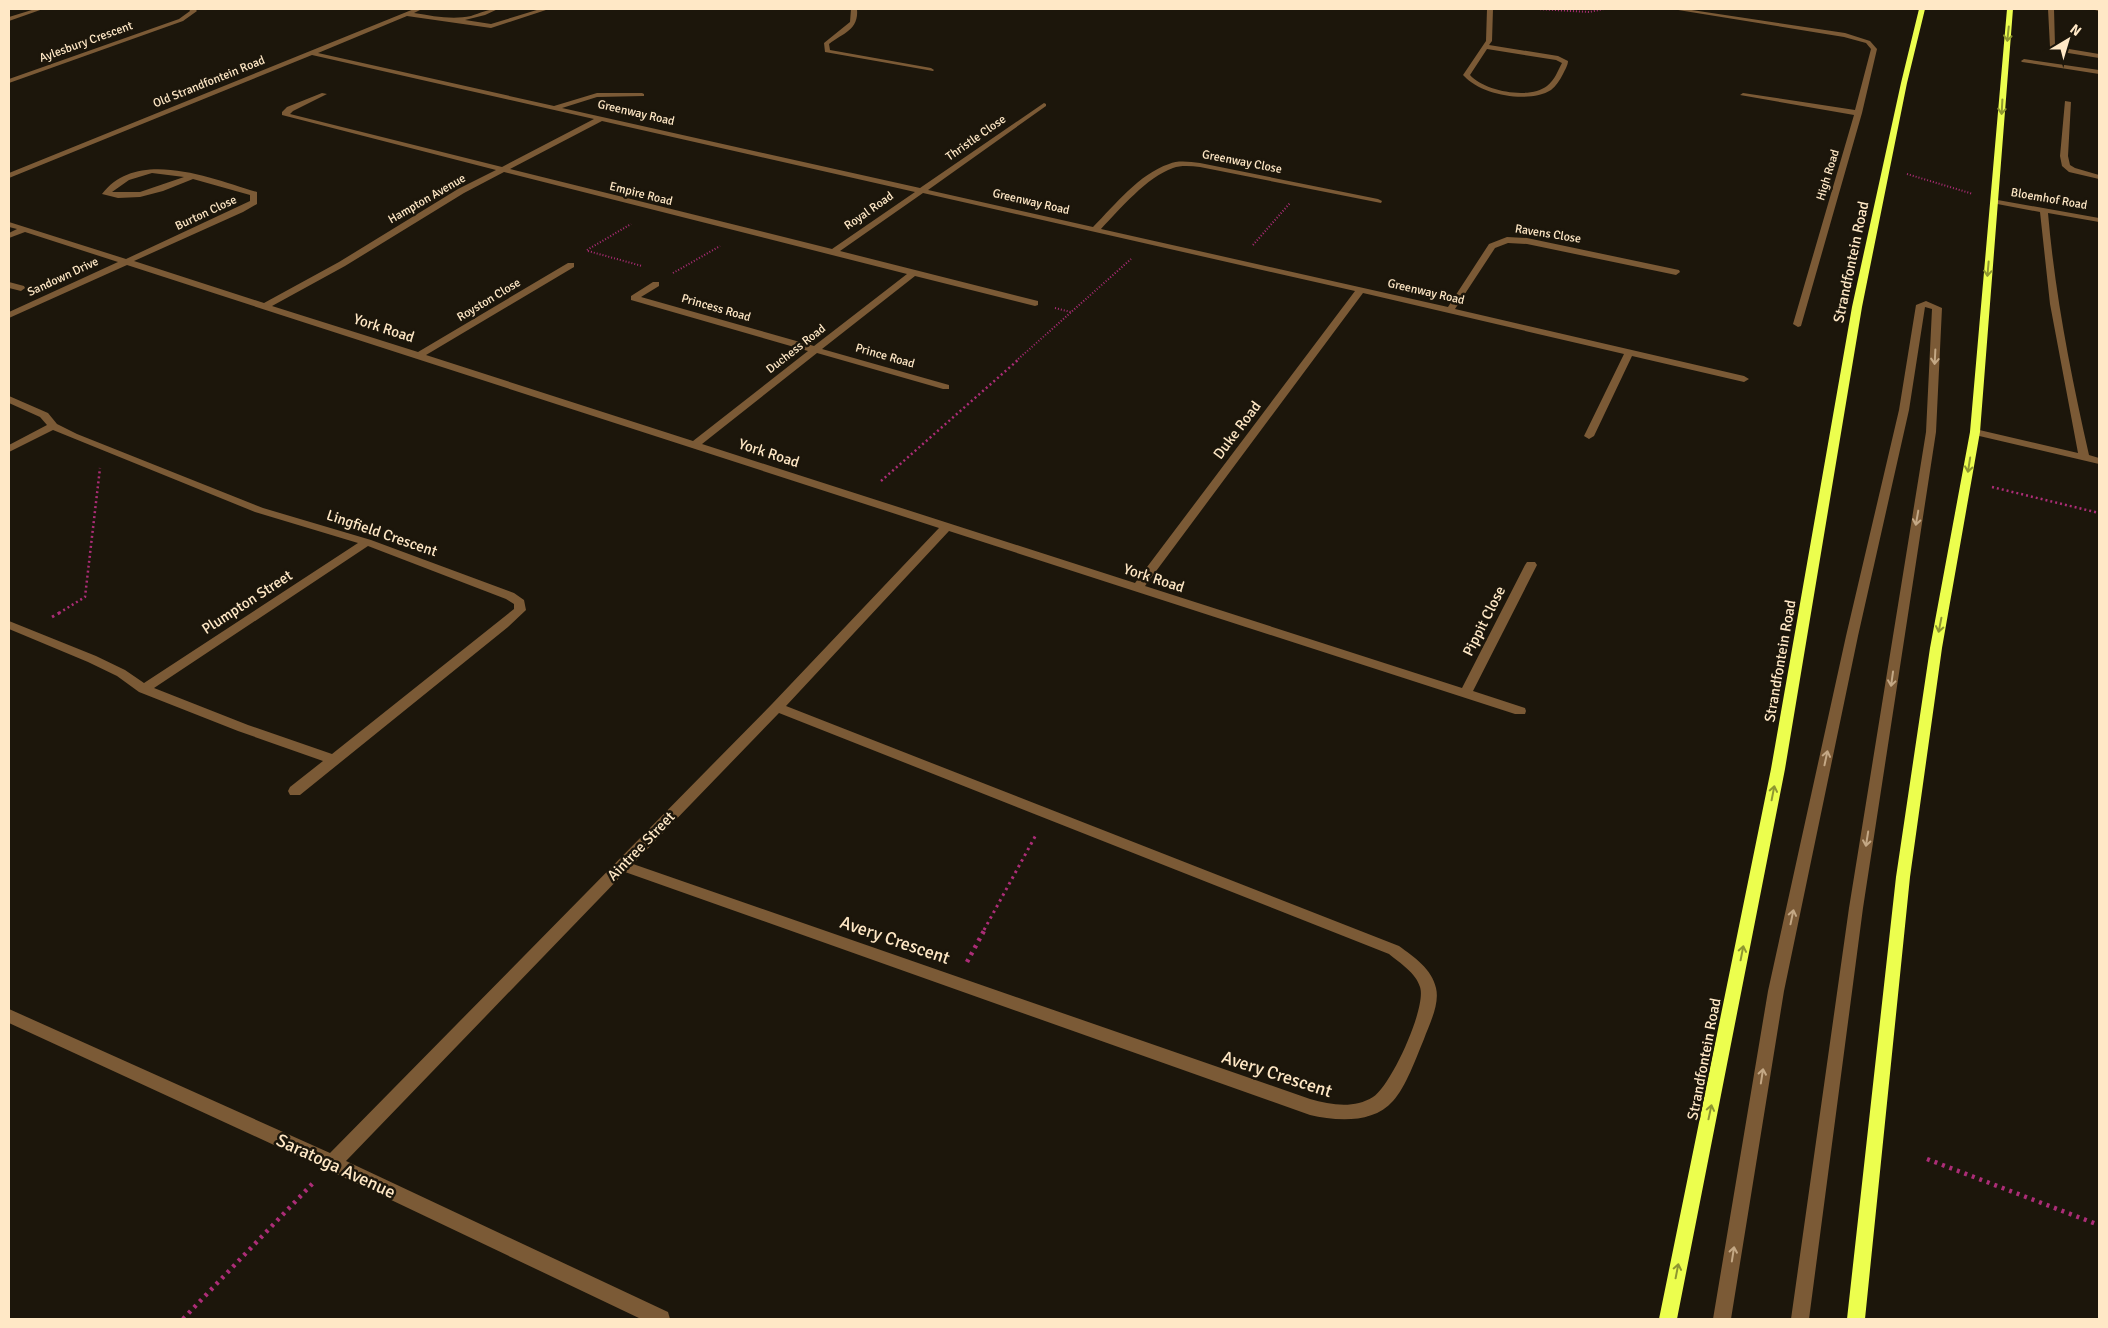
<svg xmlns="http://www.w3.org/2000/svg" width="2108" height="1328" font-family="Signika,sans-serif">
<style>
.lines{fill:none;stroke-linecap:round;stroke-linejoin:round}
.path-far3{stroke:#ac2d77;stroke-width:2;stroke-dasharray:1 2;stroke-linecap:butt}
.path-far2{stroke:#ac2d77;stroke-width:2.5;stroke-dasharray:2 3;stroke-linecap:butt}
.path-far1{stroke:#ac2d77;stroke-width:3;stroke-dasharray:2.5 4;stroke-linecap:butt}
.path{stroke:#ac2d77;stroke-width:4.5;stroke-dasharray:3 5;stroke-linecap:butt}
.minor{fill:#7b5a36;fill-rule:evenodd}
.major{fill:#ecfe4e;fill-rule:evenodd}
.oneway{stroke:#8e9630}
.oneway2{stroke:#c4a885}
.labels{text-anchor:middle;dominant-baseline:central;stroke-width:5;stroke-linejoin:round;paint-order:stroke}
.far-street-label{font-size:12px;fill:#ffe8c6;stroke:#1c160b}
.street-label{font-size:15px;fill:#ffe8c6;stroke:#1c160b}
.near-street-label{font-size:18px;fill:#ffe8c6;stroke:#1c160b}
</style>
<rect width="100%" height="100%" fill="#1c160b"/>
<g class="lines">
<g class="path-far3">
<path d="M 1511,9 L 1519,9"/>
<path d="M 1537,9 L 1589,12 L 1604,9"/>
<path d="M 1907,174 L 1973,194"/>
<path d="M 1253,245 L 1290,203"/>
<path d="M 587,250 L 631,224"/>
<path d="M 588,251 L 642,266"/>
<path d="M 673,273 L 720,246"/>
<path d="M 1055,308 L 1071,312"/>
<path d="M 1016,361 L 1131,259"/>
</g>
<g class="path-far2">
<path d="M 881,481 L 1018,360"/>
<path d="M 1992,487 L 2099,513"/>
<path d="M 59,613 L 85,597 L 100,468"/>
</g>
<g class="path-far1">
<path d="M 52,617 L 61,612"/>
<path d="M 984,930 L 1037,833"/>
</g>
<g class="path">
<path d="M 967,962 L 985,929"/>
<path d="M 1927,1159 L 2099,1225"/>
<path d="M 183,1319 L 314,1182"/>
</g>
<g class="minor">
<path d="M 35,9 L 43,9 L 9,21 L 9,17 Z"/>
<path d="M 189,9 L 195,9 L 197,11 L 183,21 L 9,83 L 9,79 L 179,19 L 190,11 Z"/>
<path d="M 414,9 L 422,9 L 414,13 C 433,16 452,20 471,16 C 480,13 488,9 498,9 L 485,15 L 465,20 L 491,24 L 540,9 L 549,9 L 491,28 L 407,16 L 318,53 L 554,106 L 597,93 L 642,93 L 644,94 L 644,96 L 597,97 L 562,108 L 920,188 L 1044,103 L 1046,104 L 1046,106 L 928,190 L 1093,227 C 1115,205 1139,174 1169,164 C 1178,160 1190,162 1200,163 L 1378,199 L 1382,201 L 1381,203 L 1200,167 C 1191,166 1181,165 1173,168 C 1147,177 1120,209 1101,229 L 1448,307 L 1489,244 L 1507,237 L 1527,238 L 1679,270 L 1680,272 L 1676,275 L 1527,244 L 1508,243 L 1495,248 L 1455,309 L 1744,376 L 1749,379 L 1744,382 L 1632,356 L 1594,436 L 1589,439 L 1584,436 L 1624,354 L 1363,293 L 1145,586 L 1462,688 L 1525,565 L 1527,562 L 1535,562 L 1537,565 L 1473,691 L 1525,708 L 1526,711 L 1525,714 L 1515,714 L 949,531 L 786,706 L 1399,946 C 1414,957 1432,969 1436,988 C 1440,1004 1429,1025 1424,1039 C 1416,1058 1406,1087 1393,1101 C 1373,1124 1336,1121 1310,1115 L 625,872 L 346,1161 L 668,1312 L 670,1319 L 641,1319 L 326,1169 L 9,1023 L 9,1009 L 330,1153 L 772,704 L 939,528 L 127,265 L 9,318 L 9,312 L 118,262 L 25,232 L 9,238 L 9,233 L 17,229 L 9,227 L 9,222 L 126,259 L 250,201 L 250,195 L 193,179 L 163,191 L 140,197 L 118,198 L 102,194 C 138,147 212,179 257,192 L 257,204 L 243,212 L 134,261 L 264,303 L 339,262 L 458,189 L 496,170 L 282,115 L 282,112 L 287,107 L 322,93 L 327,94 L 293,111 L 290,114 L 502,167 L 594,119 L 312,55 L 9,178 L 9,173 ZM 602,121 L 915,192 L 832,249 L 510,169 ZM 504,172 L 907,274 L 814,346 L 641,297 L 659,286 L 659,282 L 653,282 L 631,296 L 631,300 L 808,351 L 693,441 L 426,355 L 574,267 L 574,263 L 568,263 L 418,352 L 272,306 L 345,266 L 464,193 ZM 152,173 L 184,177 L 140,192 L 112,192 L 129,180 ZM 923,193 L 1355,291 L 1135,583 L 702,444 L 817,353 L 943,389 L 949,389 L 949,385 L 822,349 L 915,276 L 1035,306 L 1038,305 L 1038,301 L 840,251 ZM 779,713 L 1389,954 C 1400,963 1416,973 1420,987 C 1427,1007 1391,1086 1373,1097 C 1354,1109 1331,1105 1310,1099 L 633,864 Z"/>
<path d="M 851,9 L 857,9 C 859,30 843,33 829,44 L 830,50 L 931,68 L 934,70 L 933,71 L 825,52 L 824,43 L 850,22 Z"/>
<path d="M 1487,9 L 1493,9 L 1492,41 L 1489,45 L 1558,56 L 1568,61 C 1568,65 1565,70 1563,74 C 1560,80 1556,86 1551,90 C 1529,104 1481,95 1464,76 L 1463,75 L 1486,41 ZM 1487,49 L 1556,60 L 1562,63 C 1558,70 1555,80 1547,86 C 1529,100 1484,91 1470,75 Z"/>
<path d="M 1672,9 L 1685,9 L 1845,33 L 1870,41 L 1877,49 L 1862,113 L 1801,326 L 1798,327 L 1793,324 L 1854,115 L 1740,95 L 1743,93 L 1855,110 L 1871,49 L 1866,43 L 1844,37 Z"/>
<path d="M 2048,9 L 2054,9 L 2055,45 L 2063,48 L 2099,54 L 2099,58 L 2062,52 L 2050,47 Z"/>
<path d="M 2094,9 L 2099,9 L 2099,11 L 2095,10 Z"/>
<path d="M 2024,59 L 2099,70 L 2099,74 L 2022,62 L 2021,61 Z"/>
<path d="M 2065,101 L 2071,102 L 2068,156 L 2070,165 L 2075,168 L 2099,175 L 2099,179 L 2069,172 L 2062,166 L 2060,156 Z"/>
<path d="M 1992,199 L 2099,218 L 2099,222 L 2048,213 C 2055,295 2071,375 2089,455 L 2099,458 L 2099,464 L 1975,435 L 1970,432 L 1975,429 L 2078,453 L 2050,304 L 2040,212 L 1992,203 Z"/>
<path d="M 9,282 L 24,286 L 25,288 L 21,291 L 9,288 Z"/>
<path d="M 1926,301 L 1942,308 L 1936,432 L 1863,908 L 1809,1319 L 1791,1319 L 1849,908 L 1926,432 L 1932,309 L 1925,307 L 1909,410 L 1858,636 L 1784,991 L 1731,1319 L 1713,1319 L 1768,991 L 1846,636 L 1899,410 L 1916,305 Z"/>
<path d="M 9,396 L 48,413 L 57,424 L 77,434 L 263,508 L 371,540 L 514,593 L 524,600 L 526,610 L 508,627 L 300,795 L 290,795 L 288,791 L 290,787 L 323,761 L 238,731 L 139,692 L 117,676 L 88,662 L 9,629 L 9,621 L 96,656 L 125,670 L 144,683 L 358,543 L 255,512 L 53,430 L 9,452 L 9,445 L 47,425 L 40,417 L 9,403 ZM 368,546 L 506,599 L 514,604 L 514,609 L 332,754 L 248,725 L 154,688 Z"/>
</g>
<g class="major">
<path d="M 1919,9 L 1925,9 L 1907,83 L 1862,307 L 1785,769 L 1677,1319 L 1659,1319 L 1771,769 L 1852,307 L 1901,83 Z"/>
<path d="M 2007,9 L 2013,9 L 1980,432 L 1942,648 L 1910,877 L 1865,1319 L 1847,1319 L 1896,877 L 1930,648 L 1970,432 Z"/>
</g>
</g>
<defs><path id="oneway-shaft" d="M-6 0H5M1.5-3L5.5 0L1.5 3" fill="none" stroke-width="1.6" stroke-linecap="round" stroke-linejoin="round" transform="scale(1.25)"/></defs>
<g class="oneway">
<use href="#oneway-shaft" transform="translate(2008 34) rotate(96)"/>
<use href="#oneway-shaft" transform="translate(2002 107) rotate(93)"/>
<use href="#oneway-shaft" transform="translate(1988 269) rotate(95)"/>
<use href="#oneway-shaft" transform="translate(1969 465) rotate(99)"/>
<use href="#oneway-shaft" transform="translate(1940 625) rotate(101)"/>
<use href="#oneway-shaft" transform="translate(1773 793) rotate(-79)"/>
<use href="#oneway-shaft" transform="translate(1742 953) rotate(-79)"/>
<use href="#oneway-shaft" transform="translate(1710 1112) rotate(-78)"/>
<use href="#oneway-shaft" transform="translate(1677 1271) rotate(-79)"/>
</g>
<g class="oneway2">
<use href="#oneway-shaft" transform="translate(1935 357) rotate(93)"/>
<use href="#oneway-shaft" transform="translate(1917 518) rotate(100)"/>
<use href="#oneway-shaft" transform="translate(1892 679) rotate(98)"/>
<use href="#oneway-shaft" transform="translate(1826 758) rotate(-78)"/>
<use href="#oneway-shaft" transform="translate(1867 839) rotate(99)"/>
<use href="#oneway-shaft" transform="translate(1792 917) rotate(-78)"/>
<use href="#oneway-shaft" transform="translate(1762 1076) rotate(-81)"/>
<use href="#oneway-shaft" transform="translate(1733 1254) rotate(-81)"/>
</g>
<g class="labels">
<g class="far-street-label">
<text transform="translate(86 42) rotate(-20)">Aylesbury Crescent</text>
<text transform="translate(209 82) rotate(-22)">Old Strandfontein Road</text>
<text transform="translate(636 113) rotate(13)">Greenway Road</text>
<text transform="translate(976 138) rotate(-35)">Thristle Close</text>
<text transform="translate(1242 162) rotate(11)">Greenway Close</text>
<text transform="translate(1828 175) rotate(-73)">High Road</text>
<text transform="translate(641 194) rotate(14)">Empire Road</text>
<text transform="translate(427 199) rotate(-30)">Hampton Avenue</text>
<text transform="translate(2049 199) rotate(10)">Bloemhof Road</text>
<text transform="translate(1031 202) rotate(13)">Greenway Road</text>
<text transform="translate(869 211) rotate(-35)">Royal Road</text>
<text transform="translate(206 213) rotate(-25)">Burton Close</text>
<text transform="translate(1548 234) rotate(9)">Ravens Close</text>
<text transform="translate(63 277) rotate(-25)">Sandown Drive</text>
<text transform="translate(1426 292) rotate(13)">Greenway Road</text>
<text transform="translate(489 300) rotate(-31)">Royston Close</text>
<text transform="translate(716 308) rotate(16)">Princess Road</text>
<text transform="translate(796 349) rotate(-38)">Duchess Road</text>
<text transform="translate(885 356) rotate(16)">Prince Road</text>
</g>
<g class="street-label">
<text transform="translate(1851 262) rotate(-78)">Strandfontein Road</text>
<text transform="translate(384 328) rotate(18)">York Road</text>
<text transform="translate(1237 430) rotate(-53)">Duke Road</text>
<text transform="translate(769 453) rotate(18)">York Road</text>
<text transform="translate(382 533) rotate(19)">Lingfield Crescent</text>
<text transform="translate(1154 578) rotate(18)">York Road</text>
<text transform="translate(247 602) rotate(-33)">Plumpton Street</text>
<text transform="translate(1484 621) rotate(-63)">Pippit Close</text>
<text transform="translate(1780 661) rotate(-80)">Strandfontein Road</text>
<text transform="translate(641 846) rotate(-46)">Aintree Street</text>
<text transform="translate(1704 1059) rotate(-79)">Strandfontein Road</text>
</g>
<g class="near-street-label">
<text transform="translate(895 940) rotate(19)">Avery Crescent</text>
<text transform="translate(1277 1074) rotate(18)">Avery Crescent</text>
<text transform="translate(336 1166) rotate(25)">Saratoga Avenue</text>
</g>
</g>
<rect width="2108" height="1328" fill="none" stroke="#ffe8c6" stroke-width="20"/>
<g transform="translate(2068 40) rotate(38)" stroke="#1c160b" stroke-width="4" paint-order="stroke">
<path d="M0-4L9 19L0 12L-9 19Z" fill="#ffe8c6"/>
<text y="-8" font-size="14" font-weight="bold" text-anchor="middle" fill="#ffe8c6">N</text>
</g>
</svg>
